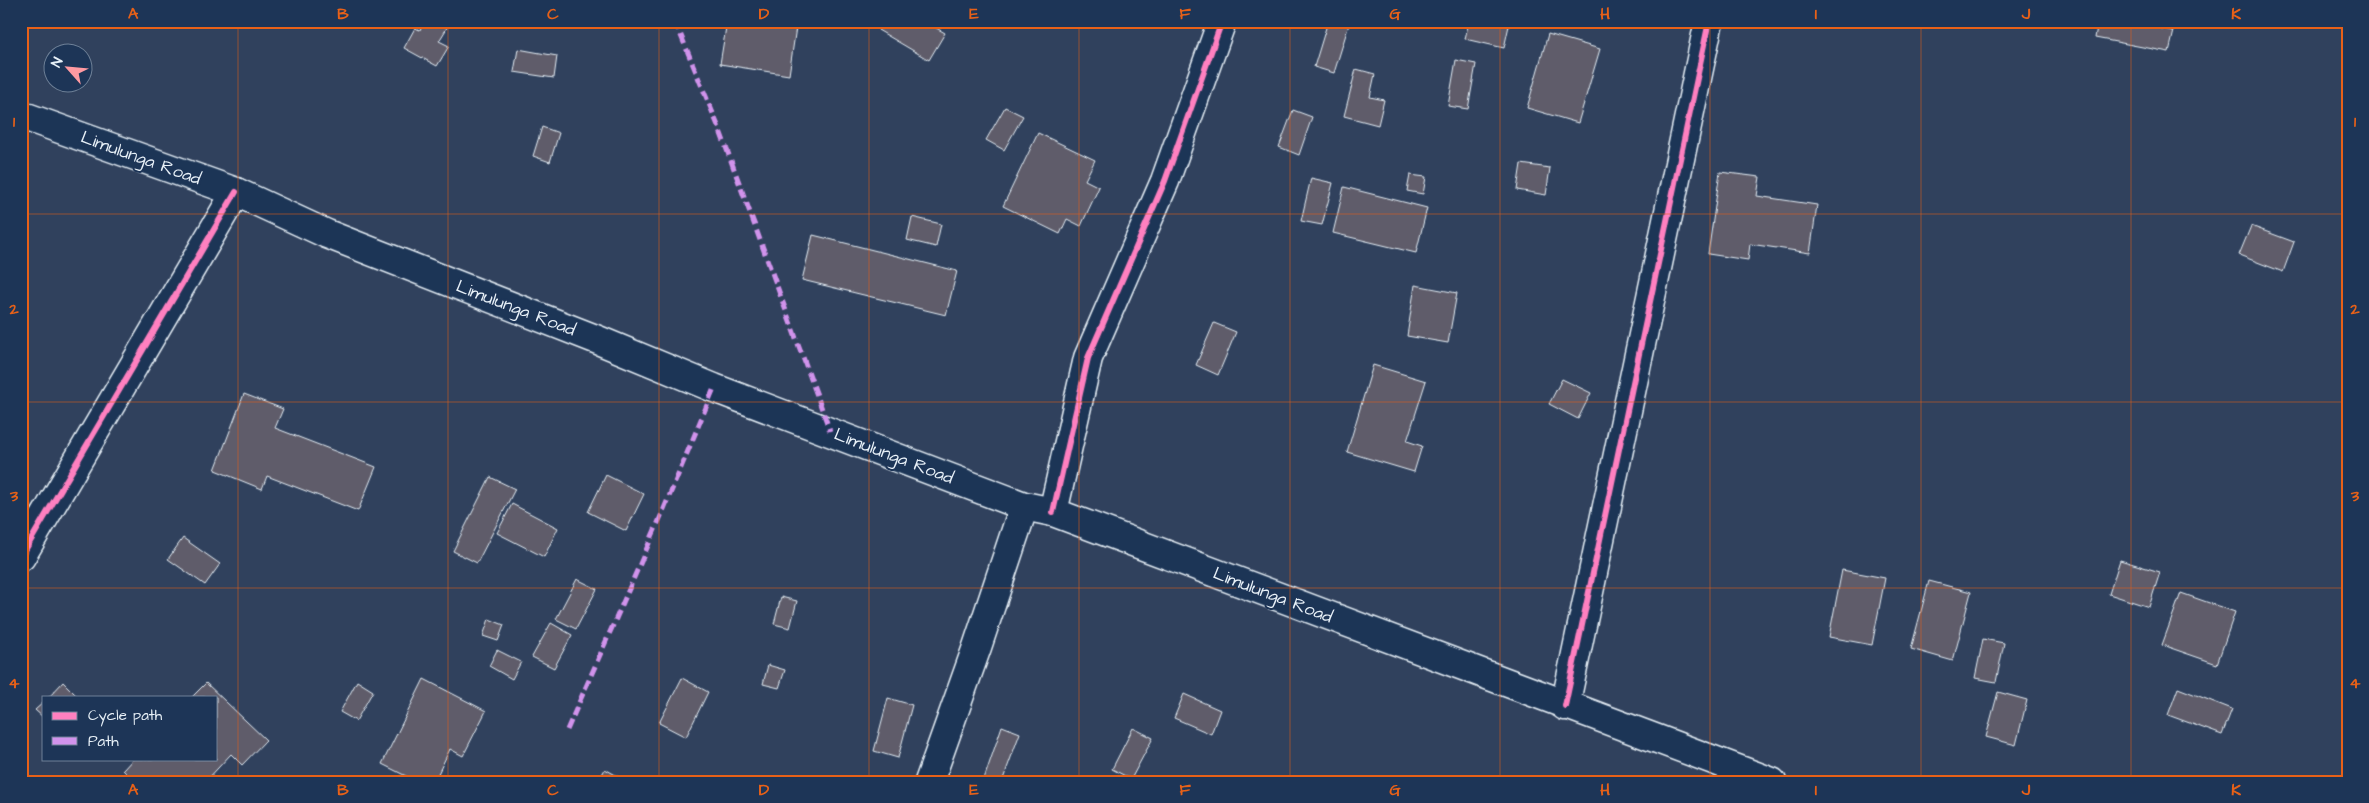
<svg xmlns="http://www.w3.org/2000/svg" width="2369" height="803" font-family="'Architects Daughter',sans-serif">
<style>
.building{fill:#5e5c6a;stroke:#e8f1f8}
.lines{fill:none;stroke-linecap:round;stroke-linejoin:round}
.minor-casing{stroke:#e8f1f8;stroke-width:31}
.secondary-casing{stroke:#e8f1f8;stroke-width:31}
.minor{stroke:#1d3557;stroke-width:28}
.secondary{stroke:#1d3557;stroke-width:28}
.quiet{stroke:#d193ec;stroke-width:5;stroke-dasharray:10 5;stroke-linecap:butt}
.cycleway-casing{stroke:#1d3557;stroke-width:9}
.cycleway{stroke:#ff80c0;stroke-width:6}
.grid{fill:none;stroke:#e86118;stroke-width:1;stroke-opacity:0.55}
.labels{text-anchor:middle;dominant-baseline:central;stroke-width:4;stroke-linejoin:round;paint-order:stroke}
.street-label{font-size:18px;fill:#e8f1f8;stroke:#1d3557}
.neatline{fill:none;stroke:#e86118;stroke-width:2}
.grid-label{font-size:16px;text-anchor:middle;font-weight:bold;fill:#e86118}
</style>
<rect width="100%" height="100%" fill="#30415d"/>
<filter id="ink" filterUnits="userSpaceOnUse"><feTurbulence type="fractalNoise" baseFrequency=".02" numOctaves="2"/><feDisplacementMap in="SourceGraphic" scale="10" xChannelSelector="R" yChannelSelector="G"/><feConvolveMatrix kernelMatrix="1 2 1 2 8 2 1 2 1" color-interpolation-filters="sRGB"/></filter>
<g filter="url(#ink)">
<g class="building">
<path d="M 424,21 L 442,21 L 440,24 L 447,28 L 439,41 L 449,46 L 437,66 L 404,48 L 415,28 L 420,30 Z"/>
<path d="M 727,21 L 763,21 L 796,27 L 789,75 L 720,64 Z"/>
<path d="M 883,21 L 924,21 L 945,33 L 929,60 L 878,30 Z"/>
<path d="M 1328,21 L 1350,21 L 1334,73 L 1314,67 Z"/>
<path d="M 1469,21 L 1510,21 L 1504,48 L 1465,39 Z"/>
<path d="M 2098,21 L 2119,21 L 2174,31 L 2169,52 L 2095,38 Z"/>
<path d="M 1548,34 L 1600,49 L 1578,123 L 1527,108 Z"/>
<path d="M 518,49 L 557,56 L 554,78 L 514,72 Z"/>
<path d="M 1456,60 L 1476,64 L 1468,109 L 1448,106 Z"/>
<path d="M 1356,69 L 1375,74 L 1370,97 L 1384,100 L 1378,125 L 1344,116 Z"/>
<path d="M 1005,107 L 1023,116 L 1004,150 L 986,140 Z"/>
<path d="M 1293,110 L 1312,117 L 1299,155 L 1279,147 Z"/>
<path d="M 542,127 L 559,133 L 550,162 L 533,156 Z"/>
<path d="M 1038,133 L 1095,160 L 1085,180 L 1099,187 L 1081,226 L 1067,219 L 1060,234 L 1003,206 Z"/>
<path d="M 1521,164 L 1550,168 L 1546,195 L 1517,190 Z"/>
<path d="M 1720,172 L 1760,177 L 1757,196 L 1817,205 L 1810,253 L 1750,244 L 1748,260 L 1708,254 Z"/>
<path d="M 1410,175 L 1426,177 L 1423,194 L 1407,191 Z"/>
<path d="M 1311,178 L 1333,183 L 1322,225 L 1301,221 Z"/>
<path d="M 1344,187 L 1427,208 L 1416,253 L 1333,233 Z"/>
<path d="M 912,217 L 941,224 L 936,247 L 907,240 Z"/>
<path d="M 2251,226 L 2294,242 L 2283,272 L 2239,255 Z"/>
<path d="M 813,235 L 957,271 L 946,315 L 802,280 Z"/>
<path d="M 1415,285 L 1457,293 L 1448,343 L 1407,336 Z"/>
<path d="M 1214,323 L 1236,332 L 1218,375 L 1196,365 Z"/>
<path d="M 1373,365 L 1426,381 L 1407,441 L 1422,446 L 1414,472 L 1347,452 Z"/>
<path d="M 1562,379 L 1591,393 L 1578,419 L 1549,404 Z"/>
<path d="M 244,394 L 283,409 L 275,428 L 376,467 L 358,511 L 267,476 L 262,489 L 215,470 Z"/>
<path d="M 606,475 L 644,494 L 626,531 L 588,512 Z"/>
<path d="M 490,477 L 515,489 L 477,563 L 453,551 Z"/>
<path d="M 512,504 L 558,528 L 544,557 L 497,533 Z"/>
<path d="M 183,538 L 220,564 L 205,585 L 168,559 Z"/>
<path d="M 2120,560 L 2160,572 L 2149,607 L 2109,594 Z"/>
<path d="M 1842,570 L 1885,578 L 1872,645 L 1829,637 Z"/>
<path d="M 577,579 L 597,589 L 576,629 L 556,619 Z"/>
<path d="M 1929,581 L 1971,592 L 1953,661 L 1911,649 Z"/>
<path d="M 2181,593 L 2235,612 L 2217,664 L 2162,645 Z"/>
<path d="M 781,597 L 797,601 L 790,628 L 774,624 Z"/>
<path d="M 489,619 L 504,625 L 498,641 L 483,636 Z"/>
<path d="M 551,623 L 572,635 L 554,668 L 532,657 Z"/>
<path d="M 1983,639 L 2004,643 L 1996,682 L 1975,678 Z"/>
<path d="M 497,650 L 521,662 L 512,679 L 489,666 Z"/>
<path d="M 768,665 L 785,670 L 779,688 L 763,684 Z"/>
<path d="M 682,678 L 708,692 L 686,737 L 659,723 Z"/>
<path d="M 424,679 L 486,711 L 463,756 L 450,749 L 434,782 L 418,782 L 382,764 Z"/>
<path d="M 357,681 L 373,691 L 356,721 L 340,712 Z"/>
<path d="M 63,682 L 78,697 L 49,697 Z"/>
<path d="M 206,683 L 266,740 L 242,765 L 231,754 L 205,782 L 135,782 L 123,770 L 133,759 L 216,759 L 216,697 L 192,697 Z"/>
<path d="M 2178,688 L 2232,709 L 2222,735 L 2168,715 Z"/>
<path d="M 1998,692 L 2027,700 L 2016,745 L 1986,737 Z"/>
<path d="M 1184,694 L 1220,710 L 1211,734 L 1174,718 Z"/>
<path d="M 888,698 L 912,705 L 898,758 L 874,751 Z"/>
<path d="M 44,702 L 44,718 L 35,710 Z"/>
<path d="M 1002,726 L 1020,733 L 1002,782 L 992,782 L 984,779 Z"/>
<path d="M 1133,728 L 1153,738 L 1131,779 L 1112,769 Z"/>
<path d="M 605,769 L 628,782 L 598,782 Z"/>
</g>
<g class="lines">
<defs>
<g id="minor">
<path d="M 1053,512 L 1088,358 L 1165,181 L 1222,21"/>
<path d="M 21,557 L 236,192"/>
<path d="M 1565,706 L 1709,21"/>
<path d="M 929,782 L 977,647 L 1024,506"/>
</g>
<path id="secondary" d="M 21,115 L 236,192 L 327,234 L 598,340 L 714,388 L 1024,506 L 1053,512 L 1772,782"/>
</defs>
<use href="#minor" class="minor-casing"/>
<use href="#secondary" class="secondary-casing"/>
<use href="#minor" class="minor"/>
<use href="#secondary" class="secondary"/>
<g class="quiet">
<path d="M 675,21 L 719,128 L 830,431"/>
<path d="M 567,730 L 661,516 L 714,388"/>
</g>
<defs>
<g id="cycleway">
<path d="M 1053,512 L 1088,358 L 1165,181 L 1222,21"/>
<path d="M 21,557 L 236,192"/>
<path d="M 1565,706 L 1709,21"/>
</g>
</defs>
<use href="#cycleway" class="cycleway-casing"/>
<use href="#cycleway" class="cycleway"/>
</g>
</g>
<path class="grid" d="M 238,21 L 238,782M 448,21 L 448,782M 659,21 L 659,782M 869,21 L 869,782M 1079,21 L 1079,782M 1290,21 L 1290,782M 1500,21 L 1500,782M 1710,21 L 1710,782M 1921,21 L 1921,782M 2131,21 L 2131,782M 21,214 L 2348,214M 21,402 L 2348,402M 21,588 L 2348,588"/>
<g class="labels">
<g class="street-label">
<text transform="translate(141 158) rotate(20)">Limulunga Road</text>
<text transform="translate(516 308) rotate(21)">Limulunga Road</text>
<text transform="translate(894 456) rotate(21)">Limulunga Road</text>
<text transform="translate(1273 595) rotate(21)">Limulunga Road</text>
</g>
</g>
<rect width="2369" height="803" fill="none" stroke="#1d3557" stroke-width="55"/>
<rect x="42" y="696" width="175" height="65" fill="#1d3557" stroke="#6e8097"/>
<rect x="52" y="712" width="25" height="8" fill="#ff80c0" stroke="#6e8097"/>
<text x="88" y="720" font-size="15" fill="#e8f1f8">Cycle path</text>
<rect x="52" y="737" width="25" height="8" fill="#d193ec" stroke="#6e8097"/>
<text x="88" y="746" font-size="15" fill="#e8f1f8">Path</text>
<g transform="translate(68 68) rotate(297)"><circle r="24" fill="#1d3557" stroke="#6e8097"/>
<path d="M0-4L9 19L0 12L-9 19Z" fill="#ff9aa2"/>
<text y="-8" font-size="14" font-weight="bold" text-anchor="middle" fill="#e8f1f8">N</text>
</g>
<rect x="28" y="28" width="2314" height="748" class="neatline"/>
<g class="grid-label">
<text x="133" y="19">A</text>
<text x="343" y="19">B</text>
<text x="553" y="19">C</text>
<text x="764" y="19">D</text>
<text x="974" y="19">E</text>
<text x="1185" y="19">F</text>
<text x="1395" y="19">G</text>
<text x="1605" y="19">H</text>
<text x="1816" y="19">I</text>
<text x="2026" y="19">J</text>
<text x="2236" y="19">K</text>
<text x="14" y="127">1</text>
<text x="2355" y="127">1</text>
<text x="14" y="314">2</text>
<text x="2355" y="314">2</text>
<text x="14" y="501">3</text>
<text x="2355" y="501">3</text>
<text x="14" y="688">4</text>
<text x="2355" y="688">4</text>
<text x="133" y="795">A</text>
<text x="343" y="795">B</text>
<text x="553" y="795">C</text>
<text x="764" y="795">D</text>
<text x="974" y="795">E</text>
<text x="1185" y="795">F</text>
<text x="1395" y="795">G</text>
<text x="1605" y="795">H</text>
<text x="1816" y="795">I</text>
<text x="2026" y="795">J</text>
<text x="2236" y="795">K</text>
</g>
</svg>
